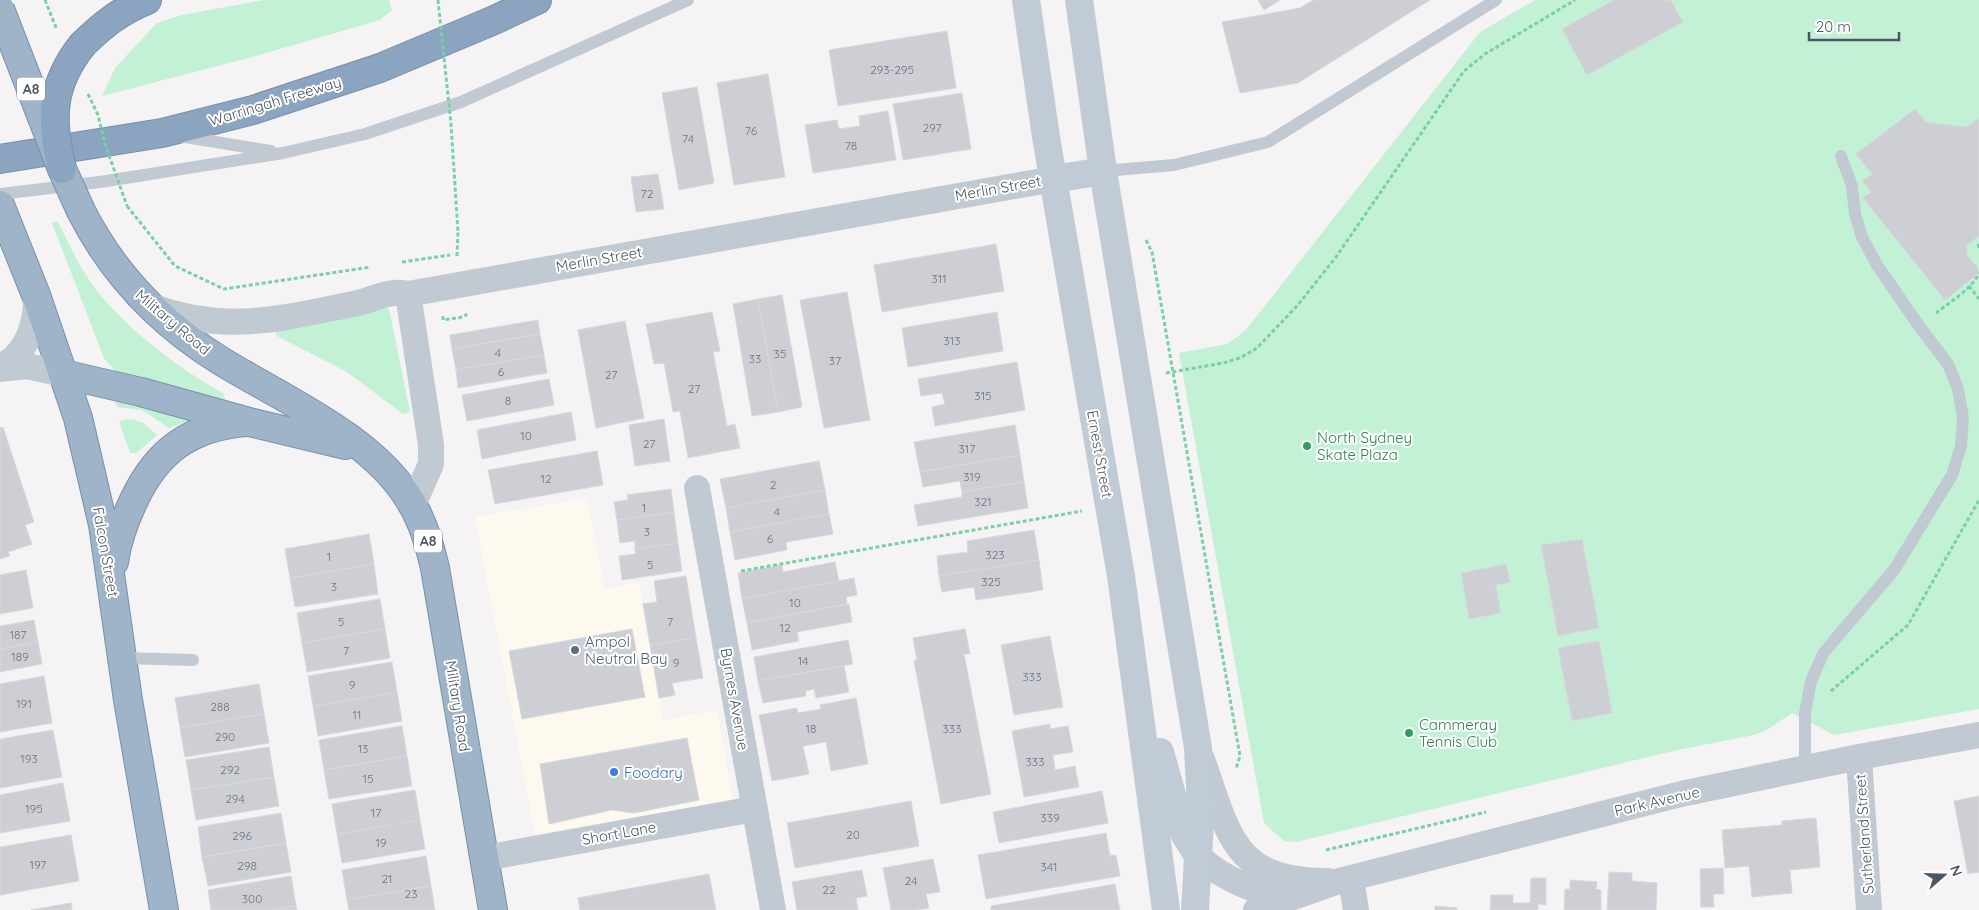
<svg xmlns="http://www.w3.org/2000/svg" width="1979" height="910" font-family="Quicksand,sans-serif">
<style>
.commercial{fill:#fdf9ef}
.green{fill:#c3f1d5}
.building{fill:#cdcfd5;stroke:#d7d9de}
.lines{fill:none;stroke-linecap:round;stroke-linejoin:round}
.trunk-casing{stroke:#7690ad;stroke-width:30}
.motorway-casing{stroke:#7690ad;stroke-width:30}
.path{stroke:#7ad0a6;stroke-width:3;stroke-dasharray:4 2.5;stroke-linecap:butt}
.service{stroke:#c1cad2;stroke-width:12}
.minor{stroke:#c1cad2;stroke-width:26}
.secondary{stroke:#c1cbd6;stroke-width:28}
.trunk{stroke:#9fb4c9;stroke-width:28}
.motorway{stroke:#8ba5c1;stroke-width:28}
.trunk-bridge-casing{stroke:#7690ad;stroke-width:30;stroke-linecap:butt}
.motorway-bridge-casing{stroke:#7690ad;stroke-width:30;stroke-linecap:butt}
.path-bridge{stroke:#7ad0a6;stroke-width:3;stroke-dasharray:4 2.5;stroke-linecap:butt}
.trunk-bridge{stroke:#9fb4c9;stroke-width:28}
.motorway-bridge{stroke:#8ba5c1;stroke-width:28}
.leisure-dot{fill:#2e9e5b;stroke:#fff;stroke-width:2}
.service-dot{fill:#5c6f8a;stroke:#fff;stroke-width:2}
.shop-dot{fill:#3f7fe0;stroke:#fff;stroke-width:2}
.labels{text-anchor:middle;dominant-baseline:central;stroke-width:4;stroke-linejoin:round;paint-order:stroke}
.number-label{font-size:12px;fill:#6b747e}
.shield{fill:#fff;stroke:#808990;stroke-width:1}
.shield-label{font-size:14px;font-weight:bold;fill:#4a5661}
.street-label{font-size:15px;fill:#4a5661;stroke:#fff}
.leisure-label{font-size:15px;fill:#27864d;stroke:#fff;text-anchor:start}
.service-label{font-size:15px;fill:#4e5e75;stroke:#fff;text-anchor:start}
.shop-label{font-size:15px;fill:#366cbe;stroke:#fff;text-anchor:start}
</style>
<rect width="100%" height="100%" fill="#f5f3f3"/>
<path class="commercial" d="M 587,498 L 605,589 L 639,583 L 662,720 L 717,710 L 733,800 L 535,834 L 475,517 Z"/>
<g class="green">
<path d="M 264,0 L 389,0 L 392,10 L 380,20 L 252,57 L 102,96 L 115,68 L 157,23 L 182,15 Z"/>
<path d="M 1535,0 L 1979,0 L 1979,709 L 1834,735 L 1792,713 L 1767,730 L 1754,735 L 1673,751 L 1296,842 L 1284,841 L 1264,823 L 1179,353 L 1227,344 L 1245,331 L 1480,32 Z"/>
<path d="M 57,221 C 67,239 75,258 86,275 C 114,321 178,368 224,394 L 225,400 L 116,372 L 104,358 L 52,223 Z"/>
<path d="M 381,306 L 389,309 L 410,412 L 403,414 L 347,372 L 277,336 L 274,329 Z"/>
<path d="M 114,398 L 199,418 L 169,428 L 142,410 L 117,407 Z"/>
<path d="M 132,419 L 143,423 L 157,435 L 136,453 L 130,453 L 119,421 Z"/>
</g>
<g class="building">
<path d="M 1258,0 L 1280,0 L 1264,10 Z"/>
<path d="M 1313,0 L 1430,0 L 1298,83 L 1240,93 L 1222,22 L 1300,8 Z"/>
<path d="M 1614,0 L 1671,0 L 1683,22 L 1587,75 L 1562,29 Z"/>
<path d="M 947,31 L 956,88 L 838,106 L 829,50 Z"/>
<path d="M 768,74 L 785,177 L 734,185 L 717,83 Z"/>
<path d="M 697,87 L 714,183 L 679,190 L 662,93 Z"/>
<path d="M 962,93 L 971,149 L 903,160 L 893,104 Z"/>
<path d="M 1915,109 L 1926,122 L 1967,127 L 1978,119 L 1979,121 L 1979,236 L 1967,245 L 1967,255 L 1978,268 L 1978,274 L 1945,300 L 1863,198 L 1871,192 L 1862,181 L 1872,174 L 1856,154 Z"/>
<path d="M 888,111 L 896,160 L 813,173 L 805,125 L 837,120 L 839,129 L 860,126 L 859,116 Z"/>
<path d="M 658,174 L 664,209 L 636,212 L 631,177 Z"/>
<path d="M 996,244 L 1004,291 L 882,312 L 874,265 Z"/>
<path d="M 847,292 L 870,420 L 824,428 L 800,300 Z"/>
<path d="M 782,295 L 802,407 L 778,412 L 758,299 Z"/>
<path d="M 758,299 L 778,412 L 752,416 L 733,304 Z"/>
<path d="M 712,312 L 720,351 L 713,352 L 727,426 L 735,424 L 740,448 L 688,458 L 680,411 L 673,412 L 664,363 L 654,364 L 646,324 Z"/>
<path d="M 997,312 L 1003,351 L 908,367 L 902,328 Z"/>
<path d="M 538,320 L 540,334 L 452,349 L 450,335 Z"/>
<path d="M 625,321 L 644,418 L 596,428 L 578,330 Z"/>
<path d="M 540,334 L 544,355 L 456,370 L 452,349 Z"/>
<path d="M 544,355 L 547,373 L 458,388 L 456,370 Z"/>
<path d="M 1017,362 L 1025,410 L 935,426 L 932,407 L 945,404 L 942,393 L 921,396 L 918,379 Z"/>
<path d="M 549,379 L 554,405 L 467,421 L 462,395 Z"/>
<path d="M 571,412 L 576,440 L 482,459 L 477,430 Z"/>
<path d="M 664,419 L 670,461 L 635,466 L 629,425 Z"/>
<path d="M 1015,425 L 1020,455 L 920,472 L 914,442 Z"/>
<path d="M 3,427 L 34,522 L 25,525 L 32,544 L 8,552 L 10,556 L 0,559 L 0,428 Z"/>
<path d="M 597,451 L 603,485 L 495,504 L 488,470 Z"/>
<path d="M 1020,455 L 1024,482 L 962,492 L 960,481 L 923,487 L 920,472 Z"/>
<path d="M 819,461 L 825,490 L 726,508 L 720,479 Z"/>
<path d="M 1024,482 L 1028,508 L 918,526 L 914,505 L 962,497 L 962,492 Z"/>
<path d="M 671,489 L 674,512 L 617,520 L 614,502 L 628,500 L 627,495 Z"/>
<path d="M 825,490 L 829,514 L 730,532 L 726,508 Z"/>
<path d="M 674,512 L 678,543 L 635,549 L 635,541 L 620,543 L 617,520 Z"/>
<path d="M 829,514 L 833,534 L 786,542 L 787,550 L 735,560 L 730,532 Z"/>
<path d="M 1034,530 L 1039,560 L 939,576 L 937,556 L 968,552 L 967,541 Z"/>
<path d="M 369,534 L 374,564 L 290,578 L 285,549 Z"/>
<path d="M 1582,539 L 1599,628 L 1558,636 L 1541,545 Z"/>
<path d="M 678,543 L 682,571 L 622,580 L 619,556 L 636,554 L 635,549 Z"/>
<path d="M 1039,560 L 1043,590 L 976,600 L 974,587 L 942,592 L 939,576 Z"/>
<path d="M 835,562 L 839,581 L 742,599 L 738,573 L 782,565 L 783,572 Z"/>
<path d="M 374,564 L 378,594 L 295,607 L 290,578 Z"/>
<path d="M 1506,564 L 1510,582 L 1496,585 L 1501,613 L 1469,619 L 1461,573 Z"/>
<path d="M 26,570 L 33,608 L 0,614 L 0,575 Z"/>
<path d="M 686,576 L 696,638 L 650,645 L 643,604 L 657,602 L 654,581 Z"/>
<path d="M 854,578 L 857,595 L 846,597 L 847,604 L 747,623 L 742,599 Z"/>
<path d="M 380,599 L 385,629 L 302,643 L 297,613 Z"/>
<path d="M 849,604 L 852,622 L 797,632 L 799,641 L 752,650 L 747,623 Z"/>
<path d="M 34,620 L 38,642 L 0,649 L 0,626 Z"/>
<path d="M 385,629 L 390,658 L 307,672 L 302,643 Z"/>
<path d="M 632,629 L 645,697 L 522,719 L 509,651 Z"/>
<path d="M 965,629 L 970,654 L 964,654 L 991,794 L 941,804 L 914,661 L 917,660 L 913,638 Z"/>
<path d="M 1050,636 L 1063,707 L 1014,715 L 1001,645 Z"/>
<path d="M 696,638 L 703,678 L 672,683 L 675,695 L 659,698 L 650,645 Z"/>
<path d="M 848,640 L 853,664 L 758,681 L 754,657 Z"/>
<path d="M 1599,641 L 1612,713 L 1572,721 L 1558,648 Z"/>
<path d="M 38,642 L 42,664 L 0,672 L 0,649 Z"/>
<path d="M 392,662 L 397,692 L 313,706 L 308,676 Z"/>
<path d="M 844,666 L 849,692 L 816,698 L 814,689 L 805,691 L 806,696 L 763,703 L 758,681 Z"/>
<path d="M 44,676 L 52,723 L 0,732 L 0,684 Z"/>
<path d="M 259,684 L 264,714 L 180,728 L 175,698 Z"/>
<path d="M 397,692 L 402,721 L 318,736 L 313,706 Z"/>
<path d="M 856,698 L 868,764 L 831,771 L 826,742 L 803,746 L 809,774 L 772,781 L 759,715 L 797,708 L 798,713 L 821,709 L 820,705 Z"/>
<path d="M 264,714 L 269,743 L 185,757 L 180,728 Z"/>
<path d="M 1050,724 L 1050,729 L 1068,726 L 1073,752 L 1053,755 L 1055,770 L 1075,766 L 1079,787 L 1024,797 L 1012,731 Z"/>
<path d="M 402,726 L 407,756 L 324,770 L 319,740 Z"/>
<path d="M 53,730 L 62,777 L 0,788 L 0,739 Z"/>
<path d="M 687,738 L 699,800 L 634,813 L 612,810 L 549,824 L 540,764 Z"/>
<path d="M 269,747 L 274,777 L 191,790 L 186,760 Z"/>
<path d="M 407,756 L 412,786 L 329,799 L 324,770 Z"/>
<path d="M 274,777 L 279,806 L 196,820 L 191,790 Z"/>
<path d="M 63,783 L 70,821 L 0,833 L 0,795 Z"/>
<path d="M 415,790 L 420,820 L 337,834 L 332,804 Z"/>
<path d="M 1102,791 L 1108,823 L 999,843 L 993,812 Z"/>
<path d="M 1979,796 L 1979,872 L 1968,874 L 1954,801 Z"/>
<path d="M 911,801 L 919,846 L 795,868 L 787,823 Z"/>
<path d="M 281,813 L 286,843 L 202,857 L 198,827 Z"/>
<path d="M 1816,818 L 1820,867 L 1790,870 L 1792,893 L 1752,897 L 1749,866 L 1725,868 L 1722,830 L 1782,825 L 1782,821 Z"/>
<path d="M 420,820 L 425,849 L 342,863 L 337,834 Z"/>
<path d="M 1106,833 L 1110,856 L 1116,855 L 1120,876 L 986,899 L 978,855 Z"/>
<path d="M 71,835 L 79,881 L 0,895 L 0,847 Z"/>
<path d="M 286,843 L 291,872 L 208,886 L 202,857 Z"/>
<path d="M 426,856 L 431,886 L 347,900 L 342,870 Z"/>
<path d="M 933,859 L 940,892 L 926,894 L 929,908 L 916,910 L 891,910 L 883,868 Z"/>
<path d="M 1723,868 L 1724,894 L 1713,894 L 1714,907 L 1701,907 L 1700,869 Z"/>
<path d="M 862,870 L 867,896 L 856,898 L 858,910 L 797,910 L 792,882 Z"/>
<path d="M 1609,872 L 1632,873 L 1632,881 L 1657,883 L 1656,910 L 1607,910 Z"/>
<path d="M 709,874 L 716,910 L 580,910 L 578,898 Z"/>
<path d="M 291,876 L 296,906 L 272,910 L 211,910 L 208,890 Z"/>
<path d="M 1531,878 L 1546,878 L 1546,905 L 1538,904 L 1538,910 L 1490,910 L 1491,895 L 1513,895 L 1513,903 L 1530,903 Z"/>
<path d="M 1570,880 L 1597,882 L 1596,889 L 1601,890 L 1601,910 L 1564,910 L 1565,889 L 1570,889 Z"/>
<path d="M 1115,884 L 1120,910 L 991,910 L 991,906 Z"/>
<path d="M 431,886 L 435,910 L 349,910 L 347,900 Z"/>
<path d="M 71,903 L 72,910 L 31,910 Z"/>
<path d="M 296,906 L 297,910 L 272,910 Z"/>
<path d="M 1435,906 L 1457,908 L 1457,910 L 1435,910 Z"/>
</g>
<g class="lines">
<defs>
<g id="trunk">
<path d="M 0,205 L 36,295 L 78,418 L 94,486 L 103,525 L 128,700 L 164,910"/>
<path d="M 81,211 C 113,274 161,324 221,361 C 283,399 376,439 412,504 C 424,524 430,546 435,568 L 493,910"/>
<path d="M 63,374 L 141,392 L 249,422 L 345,445"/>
<path d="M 114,562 C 117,540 124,521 134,500 C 157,451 190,427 245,422"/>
</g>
<g id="motorway">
<path d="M 83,44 C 104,24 120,11 147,0"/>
<path d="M 0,159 L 162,133 L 253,110 L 380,68 L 492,21 L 537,0"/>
</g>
</defs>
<use href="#trunk" class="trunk-casing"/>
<use href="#motorway" class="motorway-casing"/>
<g class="path">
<path d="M 127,206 L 175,266 L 224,289 L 371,267"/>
<path d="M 1146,240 L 1152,252 L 1240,756 L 1236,769"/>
<path d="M 1978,244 L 1979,248"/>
<path d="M 457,256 L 458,232"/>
<path d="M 402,262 L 450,255"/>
<path d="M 1969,286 L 1979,299"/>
<path d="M 1936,313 C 1951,301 1971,290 1979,273"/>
<path d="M 443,316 L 443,320 L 463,317 L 467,314"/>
<path d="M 1166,373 L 1223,363 L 1240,358 L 1257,348 L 1297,306 L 1336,257 L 1464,71 L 1485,54 L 1575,0"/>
<path d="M 741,571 L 1082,511"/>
<path d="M 1831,691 L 1908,625 L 1979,500"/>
<path d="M 1326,850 L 1486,812"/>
</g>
<g class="service">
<path d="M 179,136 L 271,151"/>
<path d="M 1103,171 L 1174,165 L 1268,142 L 1496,0"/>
<path d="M 0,194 L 100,182 L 283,153 L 365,134 L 461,102 L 688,0"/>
<path d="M 122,658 L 193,660"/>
<path d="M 1805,769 L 1805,713 L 1811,681 L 1823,654 L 1836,638 L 1894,570 L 1952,475 L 1961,446 L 1963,418 L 1958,389 L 1948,364 L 1919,326 L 1877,265 L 1862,237 L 1855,214 L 1852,186 L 1841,156"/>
</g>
<g class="minor">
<path d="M 408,294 L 431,445 L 431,464 L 413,505"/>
<path d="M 150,306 C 225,334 278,319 353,304 C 370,301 390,289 408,294 L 1054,179"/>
<path d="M 0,367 C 27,354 37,324 36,295"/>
<path d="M 0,369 L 27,366 L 63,374"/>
<path d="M 697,488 L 773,910"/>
<path d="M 1859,757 L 1869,910"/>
<path d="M 1202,759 C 1229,835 1233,881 1328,881"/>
<path d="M 1198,856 C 1222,878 1259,896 1291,894"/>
<path d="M 485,858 L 754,809"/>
<path d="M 1351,879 L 1356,910"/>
<path d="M 1256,910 L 1339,881 L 1681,794 L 1859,757 L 1979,735"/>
</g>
<g class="secondary">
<path d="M 1026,0 L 1046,137 L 1121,576 L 1166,910"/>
<path d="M 1079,0 L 1103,171 L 1198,748 L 1201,805 L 1195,910"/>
<path d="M 1054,179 L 1103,171"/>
<path d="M 1160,752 L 1182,830 L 1198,856"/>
</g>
<use href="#trunk" class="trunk"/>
<use href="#motorway" class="motorway"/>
<defs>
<path id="trunk-bridge" d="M 0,9 L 62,169 L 81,211"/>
<path id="motorway-bridge" d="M 62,169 C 50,120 50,85 83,44"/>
</defs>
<use href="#trunk-bridge" class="trunk-bridge-casing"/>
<use href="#motorway-bridge" class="motorway-bridge-casing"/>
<g class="path-bridge">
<path d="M 45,0 L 57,30"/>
<path d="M 438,0 L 451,124 L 458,232"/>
<path d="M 88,94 L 98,115 L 105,144 L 127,206"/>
</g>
<use href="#trunk-bridge" class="trunk-bridge"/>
<use href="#motorway-bridge" class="motorway-bridge"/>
</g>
<g class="leisure-dot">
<circle cx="1307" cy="446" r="5"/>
<circle cx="1409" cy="733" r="5"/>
</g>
<circle class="service-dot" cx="575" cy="650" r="5"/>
<circle class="shop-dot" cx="614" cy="772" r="5"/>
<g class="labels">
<g class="number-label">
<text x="892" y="69">293-295</text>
<text x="932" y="127">297</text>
<text x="751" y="130">76</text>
<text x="688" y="138">74</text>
<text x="851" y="145">78</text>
<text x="647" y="193">72</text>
<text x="939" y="278">311</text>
<text x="952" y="340">313</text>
<text x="498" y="352">4</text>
<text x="780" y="353">35</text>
<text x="755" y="358">33</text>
<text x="835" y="360">37</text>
<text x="501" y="371">6</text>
<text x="611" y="374">27</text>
<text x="694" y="388">27</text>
<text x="983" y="395">315</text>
<text x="508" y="400">8</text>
<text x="526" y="435">10</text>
<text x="649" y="443">27</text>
<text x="967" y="448">317</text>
<text x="972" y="476">319</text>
<text x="546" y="478">12</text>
<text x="773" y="484">2</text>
<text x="983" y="501">321</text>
<text x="644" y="507">1</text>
<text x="777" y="511">4</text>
<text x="647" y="531">3</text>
<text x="770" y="538">6</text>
<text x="995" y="554">323</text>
<text x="329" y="556">1</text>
<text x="650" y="564">5</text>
<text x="991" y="581">325</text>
<text x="334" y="586">3</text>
<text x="795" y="602">10</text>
<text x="341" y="621">5</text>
<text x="670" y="621">7</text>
<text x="785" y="627">12</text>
<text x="18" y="634">187</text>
<text x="346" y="650">7</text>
<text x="20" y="656">189</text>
<text x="803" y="660">14</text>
<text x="676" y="662">9</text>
<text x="1032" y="676">333</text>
<text x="352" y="684">9</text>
<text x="24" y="703">191</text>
<text x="220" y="706">288</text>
<text x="357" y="714">11</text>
<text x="811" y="728">18</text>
<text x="952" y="728">333</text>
<text x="225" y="736">290</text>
<text x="363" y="748">13</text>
<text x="29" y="758">193</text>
<text x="1035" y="761">333</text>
<text x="230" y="769">292</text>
<text x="368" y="778">15</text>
<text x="235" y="798">294</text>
<text x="34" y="808">195</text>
<text x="376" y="812">17</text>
<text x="1050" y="817">339</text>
<text x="853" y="834">20</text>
<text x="242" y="835">296</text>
<text x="381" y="842">19</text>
<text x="38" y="864">197</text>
<text x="247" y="865">298</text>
<text x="1049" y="866">341</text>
<text x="387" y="878">21</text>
<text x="911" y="880">24</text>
<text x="829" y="889">22</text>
<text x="411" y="893">23</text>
<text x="252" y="898">300</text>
</g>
<g class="shield">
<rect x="17" y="77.5" width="28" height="23" rx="4"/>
<rect x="414" y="529.5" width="28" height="23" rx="4"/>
</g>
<g class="shield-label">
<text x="31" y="89">A8</text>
<text x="428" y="541">A8</text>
</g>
<g class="street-label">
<text transform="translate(275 101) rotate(-17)">Warringah Freeway</text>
<text transform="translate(998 188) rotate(-10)">Merlin Street</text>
<text transform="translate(599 259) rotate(-10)">Merlin Street</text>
<text transform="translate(173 322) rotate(40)">Military Road</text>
<text transform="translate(1100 454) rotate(80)">Ernest Street</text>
<text transform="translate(106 552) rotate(80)">Falcon Street</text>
<text transform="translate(735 699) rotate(80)">Byrnes Avenue</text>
<text transform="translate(458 706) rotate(81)">Military Road</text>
<text transform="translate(1657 801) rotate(-13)">Park Avenue</text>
<text transform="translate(619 833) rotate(-10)">Short Lane</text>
<text transform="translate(1864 834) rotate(-94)">Sutherland Street</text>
</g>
<g class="leisure-label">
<text x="1317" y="437">North Sydney<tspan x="1317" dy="17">Skate Plaza</tspan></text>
<text x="1419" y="724">Cammeray<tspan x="1419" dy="17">Tennis Club</tspan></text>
</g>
<g class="service-label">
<text x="585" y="641">Ampol<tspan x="585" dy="17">Neutral Bay</tspan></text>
</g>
<g class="shop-label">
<text x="624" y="772">Foodary</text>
</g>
</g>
<g transform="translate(1944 875) rotate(70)" stroke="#ffffff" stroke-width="4" paint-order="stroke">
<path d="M0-4L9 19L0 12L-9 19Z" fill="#4a5661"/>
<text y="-8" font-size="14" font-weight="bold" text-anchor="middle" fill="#4a5661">N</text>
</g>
<path d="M1809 32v8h90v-8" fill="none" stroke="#4a5661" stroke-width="2.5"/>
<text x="1816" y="32" font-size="15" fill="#4a5661" stroke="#ffffff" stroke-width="4" paint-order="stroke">20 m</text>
</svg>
